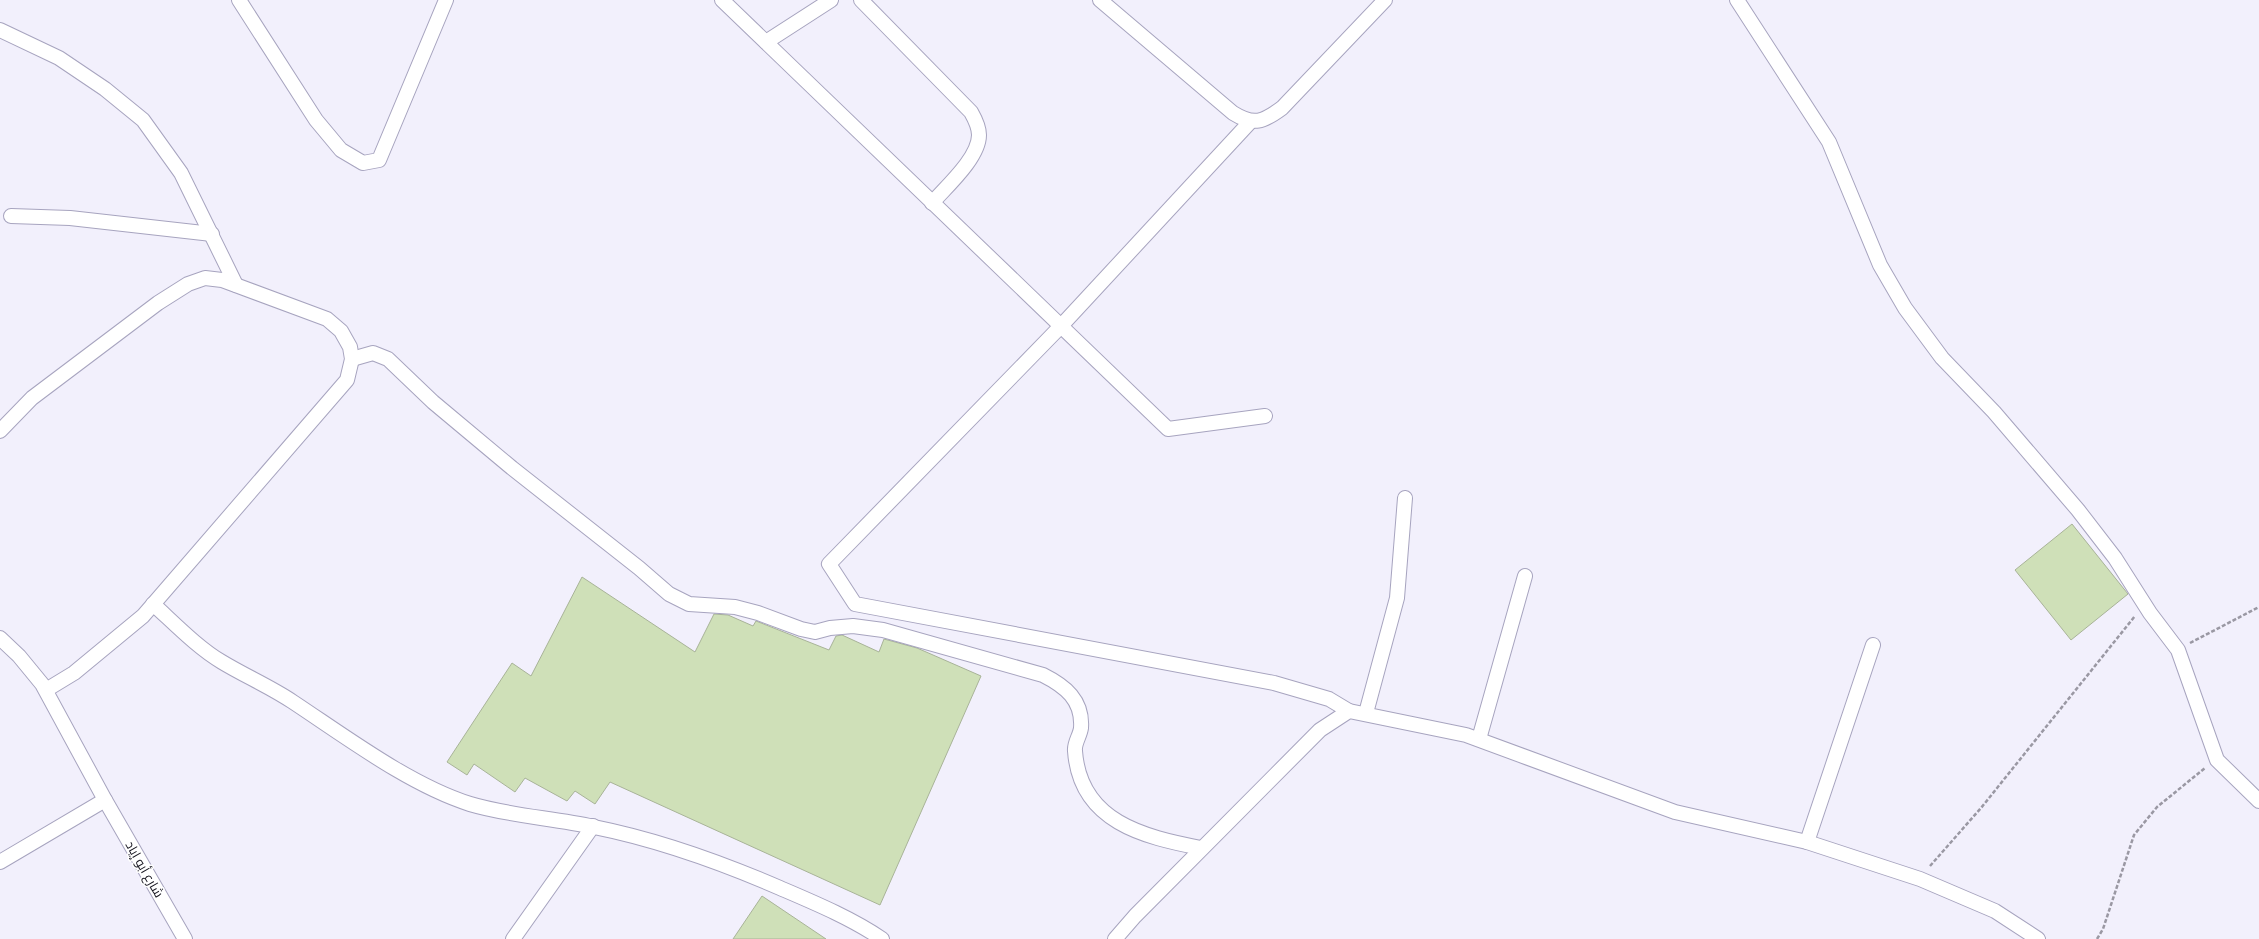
<svg xmlns="http://www.w3.org/2000/svg" width="2259" height="939" font-family="Ubuntu,Cairo,sans-serif">
<style>
.building{fill:#cfe0b8;stroke:#a8b398}
.lines{fill:none;stroke-linecap:round;stroke-linejoin:round}
.street-casing{stroke:#a7a4bf;stroke-width:16}
.path{stroke:#9a98a3;stroke-width:2.5;stroke-dasharray:4 2;stroke-linecap:butt}
.street{stroke:#fff;stroke-width:14}
.labels{text-anchor:middle;dominant-baseline:central;stroke-width:3;stroke-linejoin:round;paint-order:stroke}
.street-label{font-size:13px;fill:#15141e;stroke:#fff}
</style>
<rect width="100%" height="100%" fill="#f2f0fc"/>
<g class="building">
<path d="M 2072,524 L 2128,594 L 2071,640 L 2015,570 Z"/>
<path d="M 582,577 L 695,652 L 714,614 L 728,615 L 753,626 L 756,621 L 829,650 L 836,636 L 842,635 L 879,652 L 884,639 L 917,648 L 981,676 L 880,905 L 610,782 L 595,804 L 575,791 L 567,801 L 525,778 L 515,792 L 474,764 L 467,775 L 447,762 L 512,663 L 531,676 Z"/>
<path d="M 762,896 L 826,939 L 733,939 Z"/>
</g>
<g class="lines">
<defs>
<g id="street">
<path d="M 239,0 L 316,120 L 341,150 L 363,163 L 379,160 L 446,0"/>
<path d="M 722,0 L 1168,429 L 1265,416"/>
<path d="M 861,0 L 971,112 C 975,119 979,127 979,135 C 979,158 946,187 932,203"/>
<path d="M 1100,0 L 1233,113 C 1254,126 1263,122 1282,108 L 1385,0"/>
<path d="M 1737,0 L 1829,142 L 1880,265 L 1905,308 L 1942,358 L 1994,412 L 2078,510 L 2115,558 L 2150,613 L 2178,650 L 2217,760 L 2259,801"/>
<path d="M 0,30 L 59,58 L 105,89 L 143,120 L 181,173 L 236,285"/>
<path d="M 766,42 L 831,0"/>
<path d="M 1251,121 L 1061,326 L 829,564 L 855,604 L 1274,683 L 1329,699 L 1349,711"/>
<path d="M 11,216 L 70,218 L 212,234"/>
<path d="M 352,359 L 373,353 L 388,359 L 433,402 L 512,468 L 639,568 L 669,594 L 689,604 L 735,607 L 758,613 L 801,629 L 815,632 L 830,628 L 853,626 L 883,630 L 1043,675 C 1065,686 1083,700 1081,728 C 1080,736 1074,743 1075,751 C 1080,822 1144,837 1201,848"/>
<path d="M 0,431 L 32,398 L 158,303 L 188,284 L 205,278 L 222,280 L 327,319 L 341,331 L 350,347 L 352,359 L 347,380 L 143,616 L 74,673 L 46,690"/>
<path d="M 153,604 C 174,623 198,648 222,662 C 245,676 271,687 293,702 C 346,737 410,785 470,804 C 510,816 553,818 594,827 C 659,840 720,862 780,888 C 815,903 851,918 882,939"/>
<path d="M 0,638 L 19,656 L 42,684 L 105,800 L 0,862"/>
<path d="M 1366,713 L 1397,598 L 1405,498"/>
<path d="M 1479,739 L 1525,576"/>
<path d="M 105,800 L 185,939"/>
<path d="M 1807,842 L 1873,645"/>
<path d="M 513,939 L 593,826"/>
<path d="M 1115,939 L 1135,916 L 1320,730 L 1349,711 L 1466,735 L 1675,812 L 1807,842 L 1920,879 L 1995,911 L 2038,939"/>
</g>
</defs>
<use href="#street" class="street-casing"/>
<g class="path">
<path d="M 2190,643 L 2259,607"/>
<path d="M 1930,866 L 1981,808 L 2135,616"/>
<path d="M 2097,939 L 2103,929 L 2134,835 L 2157,807 L 2205,768"/>
</g>
<use href="#street" class="street"/>
</g>
<g class="labels">
<g class="street-label">
<text transform="translate(145 869) rotate(60)">شارع أبو إياد</text>
</g>
</g>
</svg>
